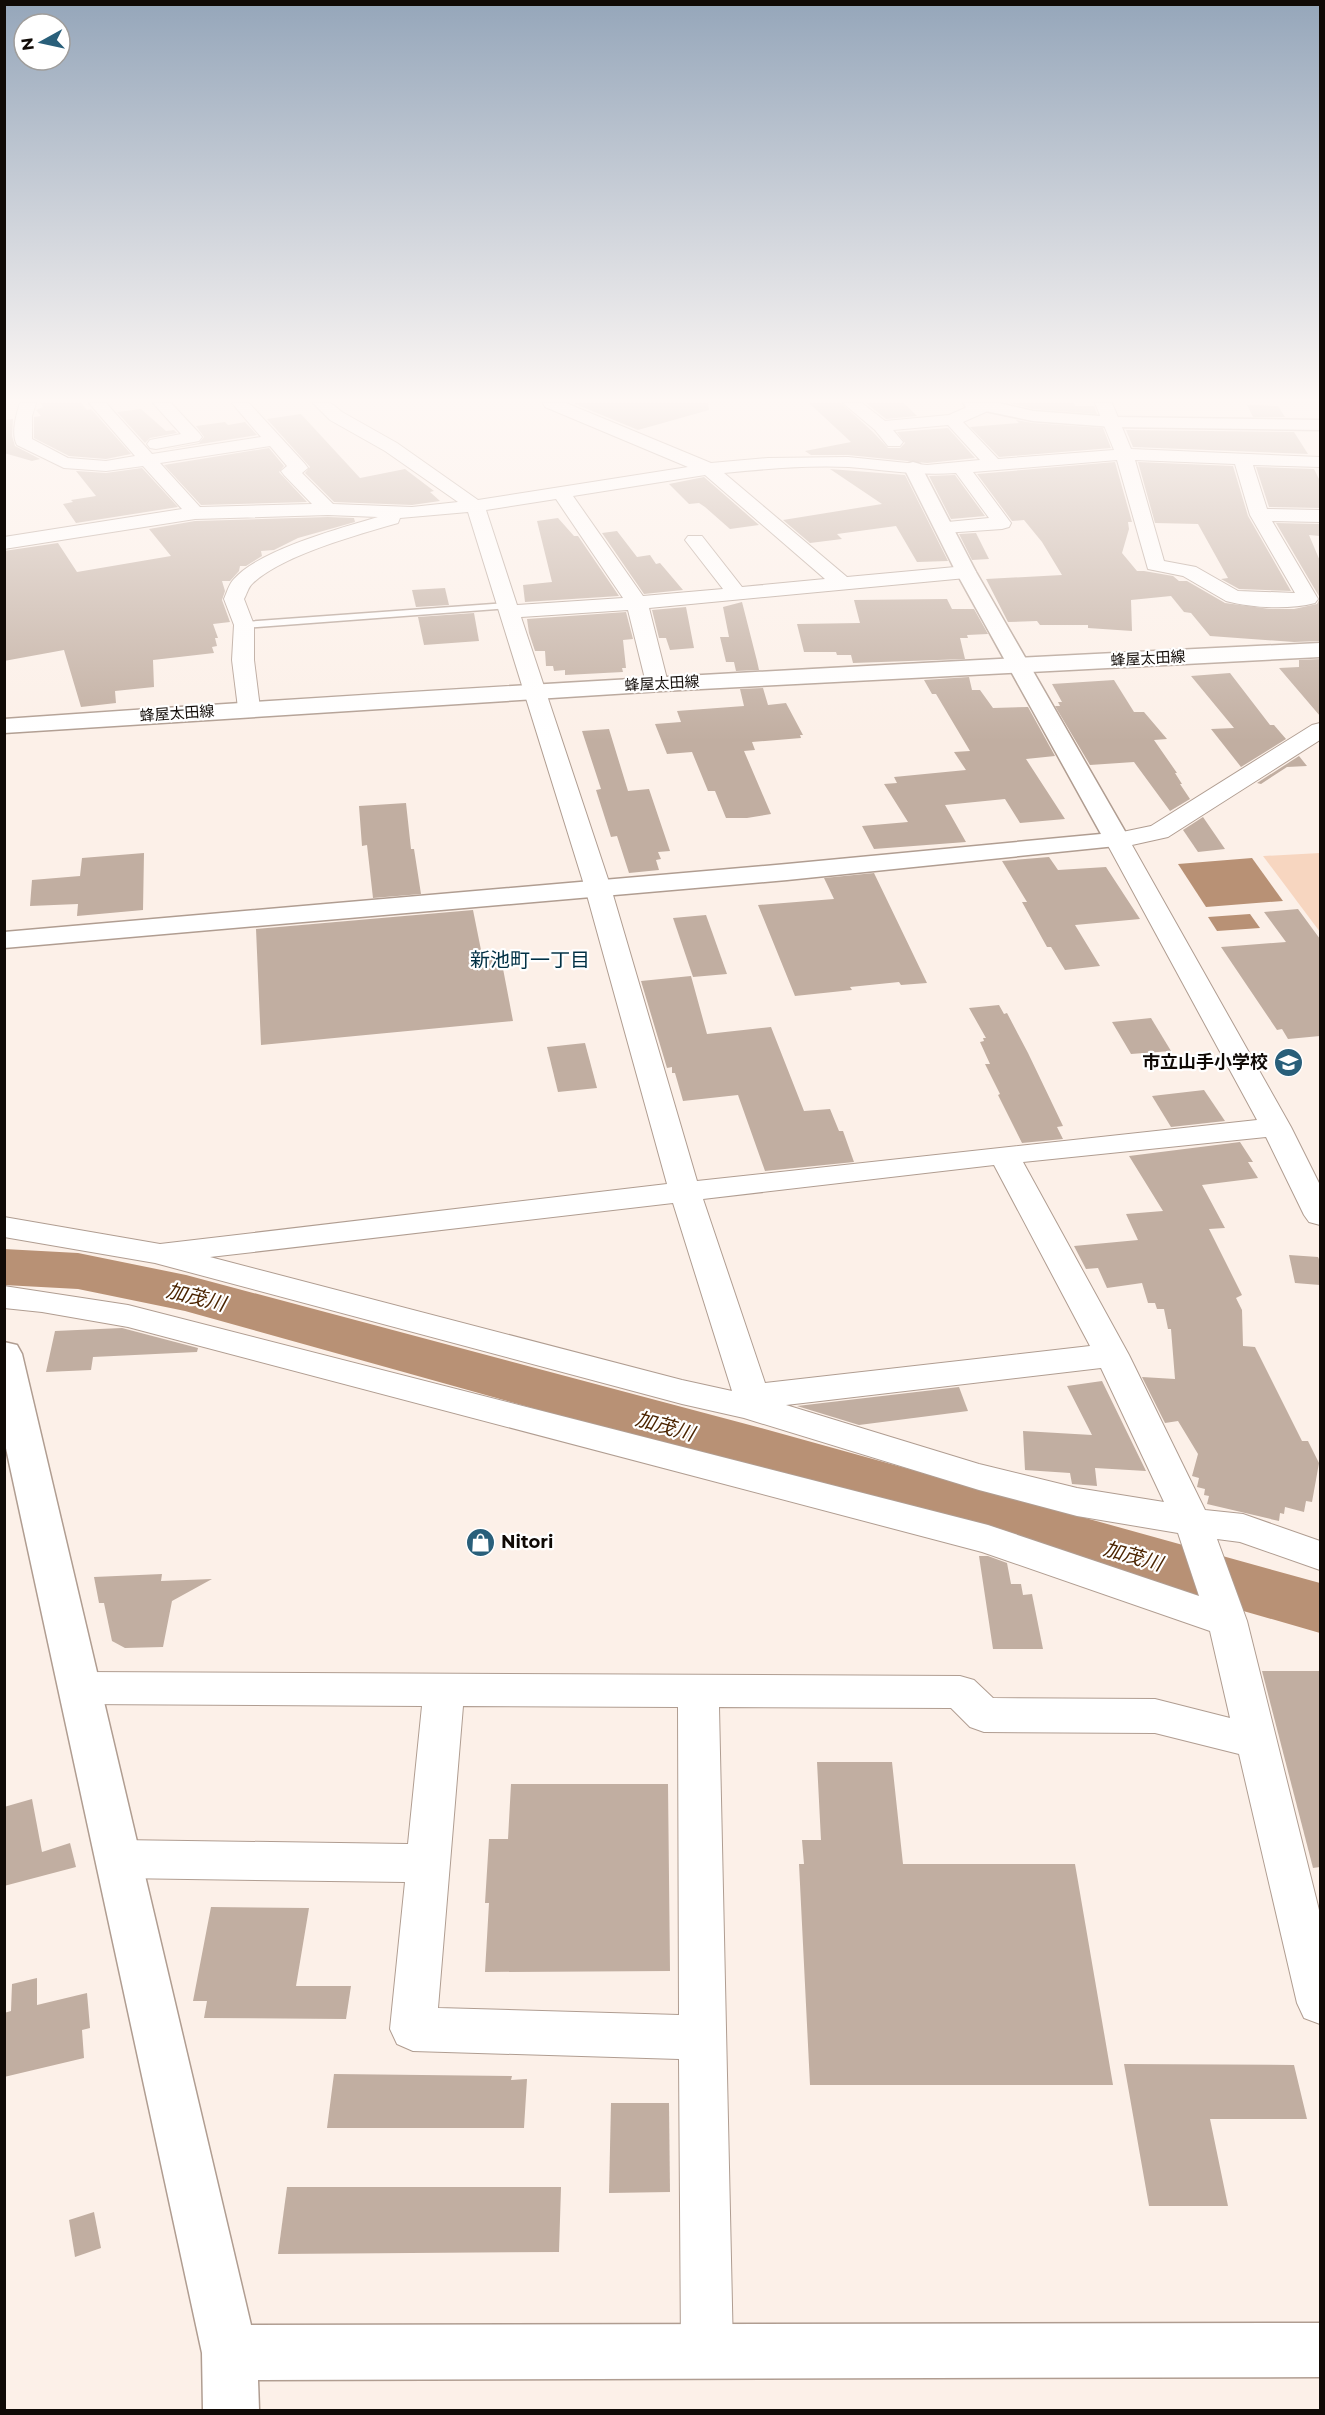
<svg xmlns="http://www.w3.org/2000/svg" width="1325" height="2415" font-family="Montserrat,'Noto Sans JP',sans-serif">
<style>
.green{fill:#f7d6c0}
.water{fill:#b89175}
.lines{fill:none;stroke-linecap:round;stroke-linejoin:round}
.river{fill:#b89175;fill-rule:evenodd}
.building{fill:#c1aea1}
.service-casing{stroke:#b09d91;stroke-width:3}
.minor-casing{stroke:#b09d91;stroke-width:2}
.tertiary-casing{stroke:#b09d91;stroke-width:3}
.secondary-casing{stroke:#b09d91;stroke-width:3}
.service{fill:#fff;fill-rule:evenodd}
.minor{fill:#fff;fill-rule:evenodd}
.tertiary{fill:#fff;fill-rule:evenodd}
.secondary{fill:#fff;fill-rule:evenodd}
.labels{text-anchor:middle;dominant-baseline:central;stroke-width:4.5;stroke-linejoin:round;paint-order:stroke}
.far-street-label{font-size:15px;fill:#100a06;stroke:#fff}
.poi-label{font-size:18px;font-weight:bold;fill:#100a06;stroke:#fff;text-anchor:end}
.neighbourhood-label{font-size:20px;fill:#003044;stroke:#fff}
.water-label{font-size:20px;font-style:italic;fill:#4b2401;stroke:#fff}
</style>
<rect width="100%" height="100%" fill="#fcf0e8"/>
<path class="green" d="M 1320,853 L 1320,932 L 1263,856 Z"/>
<g class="water">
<path d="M 1252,858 L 1283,901 L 1206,907 L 1178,864 Z"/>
<path d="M 1250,914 L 1260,928 L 1217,931 L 1208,917 Z"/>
</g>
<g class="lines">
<path class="river" d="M 4,1249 L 78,1253 L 186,1275 L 761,1428 L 1320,1583 L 1320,1633 L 761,1472 L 185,1311 L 78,1289 L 4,1285 Z"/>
</g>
<g class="building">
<path d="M 40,403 L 81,403 L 87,410 L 91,409 L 131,454 L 106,459 L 69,456 L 34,438 L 34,417 L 41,416 L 36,410 L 43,407 Z"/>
<path d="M 573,403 L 708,403 L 709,410 L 638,430 Z"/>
<path d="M 809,403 L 841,403 L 873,432 L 888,448 L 900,448 L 905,443 L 897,432 L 948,428 L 975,458 L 927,463 L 848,455 L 811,455 L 805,451 L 851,442 Z"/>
<path d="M 866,403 L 904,403 L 917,416 L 886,419 Z"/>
<path d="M 1009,403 L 1074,403 L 1075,406 L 1094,406 L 1097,414 L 1033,409 Z"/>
<path d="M 1247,405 L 1278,406 L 1285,417 L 1253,417 Z"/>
<path d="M 141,409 L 166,431 L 174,430 L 177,433 L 150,438 L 145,443 L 117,412 Z"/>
<path d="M 301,414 L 360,478 L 405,469 L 434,491 L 430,492 L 440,501 L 412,505 L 334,502 L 305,473 L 310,467 L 267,419 Z"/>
<path d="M 13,419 L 12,436 L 15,446 L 40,459 L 32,461 L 4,453 L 4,420 Z"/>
<path d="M 1016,420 L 1033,423 L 1103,428 L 1111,448 L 999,457 L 970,427 L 1019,423 Z"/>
<path d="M 225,422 L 228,425 L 245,422 L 257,435 L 162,450 L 199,443 L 204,437 L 196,426 Z"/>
<path d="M 1126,430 L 1294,432 L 1308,454 L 1133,447 Z"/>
<path d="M 269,448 L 284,466 L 279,472 L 307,502 L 201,505 L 164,465 Z"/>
<path d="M 1115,462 L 1132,522 L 1128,522 L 1129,529 L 1122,553 L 1137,571 L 1144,571 L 1173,576 L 1179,581 L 1187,581 L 1225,603 L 1270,609 L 1294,609 L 1317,604 L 1320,598 L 1276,523 L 1320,524 L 1320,536 L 1309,535 L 1320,561 L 1320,641 L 1294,642 L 1210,636 L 1191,613 L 1184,612 L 1171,596 L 1131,600 L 1132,631 L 1088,628 L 1088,625 L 1040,625 L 1037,621 L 1008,622 L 986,579 L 1062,575 L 1042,542 L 1024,520 L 1012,521 L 977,474 Z"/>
<path d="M 1138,462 L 1233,466 L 1248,516 L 1291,591 L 1239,589 L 1221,579 L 1228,578 L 1198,524 L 1155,523 Z"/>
<path d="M 1256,467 L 1314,469 L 1320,481 L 1320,508 L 1269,507 Z"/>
<path d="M 142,468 L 178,507 L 76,523 L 63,504 L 73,502 L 71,500 L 96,496 L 76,471 L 106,473 Z"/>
<path d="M 830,469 L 905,475 L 948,561 L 917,562 L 896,526 L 837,534 L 842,539 L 810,543 L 783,520 L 882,504 Z"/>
<path d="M 955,475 L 985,516 L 951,519 L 929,476 Z"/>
<path d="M 704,477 L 759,525 L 730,529 L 705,507 L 699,503 L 689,504 L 669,484 Z"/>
<path d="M 328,517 L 354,518 L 355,522 L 298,538 L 274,550 L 261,551 L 262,556 L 246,566 L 240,566 L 239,571 L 230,581 L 222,581 L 225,591 L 222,600 L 230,622 L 213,624 L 218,638 L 215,638 L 217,646 L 212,647 L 214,653 L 153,660 L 154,687 L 115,691 L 116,703 L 81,707 L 64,650 L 4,661 L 4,551 L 58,543 L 77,572 L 171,556 L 149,529 L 195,521 Z"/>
<path d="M 558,518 L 574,536 L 578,536 L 619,596 L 525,602 L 523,585 L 552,582 L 537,521 Z"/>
<path d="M 617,531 L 637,557 L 650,555 L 656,564 L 660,563 L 683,590 L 644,594 L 602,533 Z"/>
<path d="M 976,533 L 989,559 L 972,560 L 959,534 Z"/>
<path d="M 445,588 L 449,605 L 416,607 L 412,590 Z"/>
<path d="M 947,599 L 952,609 L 974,609 L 988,634 L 967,635 L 968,638 L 960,638 L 965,659 L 853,663 L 851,655 L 837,655 L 836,652 L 804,652 L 797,624 L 860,623 L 854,600 Z"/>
<path d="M 742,602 L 757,661 L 759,670 L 736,671 L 734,662 L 726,662 L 720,637 L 729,637 L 723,607 Z"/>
<path d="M 686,607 L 694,648 L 670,650 L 666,638 L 659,638 L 652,610 Z"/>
<path d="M 626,612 L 633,639 L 623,640 L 626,668 L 622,668 L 623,672 L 565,675 L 565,670 L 554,671 L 553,666 L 546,666 L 545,651 L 535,651 L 529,633 L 527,619 Z"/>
<path d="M 474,613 L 479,641 L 424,645 L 418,617 Z"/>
<path d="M 1320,659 L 1320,716 L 1279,668 L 1299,667 L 1299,660 Z"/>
<path d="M 1230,673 L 1270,725 L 1274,725 L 1286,739 L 1241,767 L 1211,729 L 1234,728 L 1191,676 Z"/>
<path d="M 969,677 L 972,690 L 980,690 L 993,708 L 1028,707 L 1055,756 L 1026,759 L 1065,819 L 1020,823 L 1005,799 L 945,805 L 966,842 L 874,849 L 862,826 L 908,822 L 884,784 L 897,783 L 894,777 L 966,770 L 954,752 L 970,751 L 936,694 L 932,694 L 924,680 Z"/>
<path d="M 1114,680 L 1134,712 L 1144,712 L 1167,739 L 1154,740 L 1177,773 L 1175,773 L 1182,784 L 1180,784 L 1190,799 L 1170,811 L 1134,762 L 1090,765 L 1055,706 L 1060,706 L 1058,702 L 1062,702 L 1052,684 Z"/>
<path d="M 763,688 L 768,705 L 786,703 L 803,735 L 800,735 L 801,738 L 752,742 L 755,750 L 744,751 L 771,814 L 747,818 L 726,818 L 715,791 L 708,791 L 692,752 L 667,754 L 655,724 L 681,722 L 677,711 L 744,706 L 740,689 Z"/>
<path d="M 609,729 L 628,791 L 649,789 L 670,851 L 658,852 L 661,859 L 656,860 L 659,870 L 629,873 L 617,836 L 611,837 L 596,790 L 601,789 L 582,731 Z"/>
<path d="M 1299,756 L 1307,766 L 1287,767 L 1261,784 L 1257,783 Z"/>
<path d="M 406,803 L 411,849 L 414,849 L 421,894 L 373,898 L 367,845 L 362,846 L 359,806 Z"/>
<path d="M 1203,817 L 1225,849 L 1198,852 L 1183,830 Z"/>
<path d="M 144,853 L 143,910 L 77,916 L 78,904 L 30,906 L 32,880 L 80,876 L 82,858 Z"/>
<path d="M 1049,857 L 1058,870 L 1106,867 L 1140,919 L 1075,925 L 1100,966 L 1065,970 L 1051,947 L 1047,947 L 1022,902 L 1027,902 L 1002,861 Z"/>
<path d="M 874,873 L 927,983 L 901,985 L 899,982 L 850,987 L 852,990 L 795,996 L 758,905 L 834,899 L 824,878 Z"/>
<path d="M 1298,909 L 1320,939 L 1320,1036 L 1288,1039 L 1282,1029 L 1277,1030 L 1221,947 L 1286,942 L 1264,912 Z"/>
<path d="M 473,910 L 482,955 L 500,953 L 513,1021 L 261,1045 L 256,929 Z"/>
<path d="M 706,915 L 727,974 L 693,977 L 673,918 Z"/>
<path d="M 691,976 L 707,1034 L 771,1027 L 804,1111 L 830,1109 L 839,1131 L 843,1131 L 854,1162 L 765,1171 L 738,1095 L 683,1101 L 675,1073 L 672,1073 L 672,1067 L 667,1068 L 641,981 Z"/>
<path d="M 999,1005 L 1004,1014 L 1007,1013 L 1028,1053 L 1063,1126 L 1057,1127 L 1063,1139 L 1022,1143 L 998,1095 L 1000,1094 L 985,1064 L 990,1064 L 980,1042 L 984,1041 L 983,1038 L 986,1038 L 969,1008 Z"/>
<path d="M 1151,1018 L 1171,1051 L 1131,1054 L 1112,1022 Z"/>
<path d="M 585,1043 L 597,1088 L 558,1092 L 547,1047 Z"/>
<path d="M 1204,1090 L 1225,1121 L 1171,1127 L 1152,1096 Z"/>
<path d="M 1240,1142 L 1253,1162 L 1248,1162 L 1258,1178 L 1202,1185 L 1225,1228 L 1209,1229 L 1242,1295 L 1236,1298 L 1242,1310 L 1243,1346 L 1255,1347 L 1302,1441 L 1308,1441 L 1319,1463 L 1312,1502 L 1306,1501 L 1304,1512 L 1285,1507 L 1284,1514 L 1280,1513 L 1279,1521 L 1207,1504 L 1209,1496 L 1204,1495 L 1205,1489 L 1197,1487 L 1199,1478 L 1192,1476 L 1198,1454 L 1178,1421 L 1165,1423 L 1142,1377 L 1175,1379 L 1171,1329 L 1168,1329 L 1164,1309 L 1157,1309 L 1155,1303 L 1148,1303 L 1142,1283 L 1107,1288 L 1098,1268 L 1086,1269 L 1074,1246 L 1138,1240 L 1126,1214 L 1163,1211 L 1129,1156 Z"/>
<path d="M 1289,1255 L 1318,1257 L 1320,1261 L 1320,1285 L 1295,1283 Z"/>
<path d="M 122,1328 L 198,1348 L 197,1352 L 93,1357 L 91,1370 L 46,1372 L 55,1331 Z"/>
<path d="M 1102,1381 L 1146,1471 L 1095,1468 L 1097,1486 L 1072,1484 L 1070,1473 L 1025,1470 L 1023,1431 L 1092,1435 L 1067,1386 Z"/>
<path d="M 959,1387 L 968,1411 L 859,1425 L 797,1406 Z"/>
<path d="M 979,1556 L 988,1556 L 1007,1563 L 1011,1584 L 1021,1584 L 1023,1595 L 1032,1594 L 1043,1649 L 993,1649 Z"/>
<path d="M 162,1574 L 161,1581 L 212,1579 L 172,1601 L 163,1647 L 125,1648 L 112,1641 L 104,1603 L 99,1603 L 94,1577 Z"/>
<path d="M 1262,1671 L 1320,1671 L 1320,1867 L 1313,1868 Z"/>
<path d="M 817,1762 L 892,1762 L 903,1864 L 1075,1864 L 1113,2085 L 810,2085 L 799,1864 L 804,1864 L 802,1840 L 821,1840 Z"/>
<path d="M 511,1784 L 668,1784 L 670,1971 L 485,1972 L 489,1903 L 485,1903 L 489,1839 L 508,1839 Z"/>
<path d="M 32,1799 L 42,1852 L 70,1843 L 76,1867 L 4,1886 L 4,1807 Z"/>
<path d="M 211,1907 L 309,1908 L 296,1986 L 351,1986 L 346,2019 L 204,2018 L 207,2001 L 193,2001 Z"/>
<path d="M 37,1978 L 37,2005 L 87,1993 L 90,2028 L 82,2030 L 84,2058 L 4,2077 L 4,2013 L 11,2011 L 12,1984 Z"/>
<path d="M 1124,2064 L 1294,2065 L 1307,2119 L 1210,2119 L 1228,2206 L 1149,2206 Z"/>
<path d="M 334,2074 L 512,2076 L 511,2080 L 527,2079 L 524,2128 L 327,2128 Z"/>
<path d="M 611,2103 L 669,2103 L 670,2192 L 609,2193 Z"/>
<path d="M 287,2187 L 561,2187 L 559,2252 L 278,2254 Z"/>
<path d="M 94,2212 L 101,2248 L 75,2257 L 69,2220 Z"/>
</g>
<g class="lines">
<defs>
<path id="service" d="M 507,603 L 510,604 L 510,608 L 244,628 L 239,625 L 244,622 Z"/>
<g id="minor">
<path d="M 20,403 L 36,403 L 32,416 L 32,439 L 68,458 L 106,461 L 135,456 L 89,403 L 106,403 L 152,454 L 261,437 L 232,403 L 249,403 L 305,464 L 308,468 L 302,473 L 333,504 L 412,507 L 458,502 L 385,451 L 330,420 L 313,403 L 331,403 L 342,412 L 397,443 L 478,500 L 688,467 L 545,407 L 543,403 L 566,403 L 711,463 L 768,458 L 848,457 L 927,465 L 980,460 L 948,425 L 893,430 L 903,442 L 900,446 L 888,446 L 875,430 L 843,403 L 862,403 L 885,421 L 949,415 L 976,403 L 988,403 L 990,407 L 988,411 L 963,422 L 998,459 L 1114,450 L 1095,403 L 1112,403 L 1131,449 L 1320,457 L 1320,467 L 1253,465 L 1267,509 L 1320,510 L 1320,522 L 1272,521 L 1318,599 L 1315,603 C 1289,610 1252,608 1226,601 L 1183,576 L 1148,569 L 1117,460 L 973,472 L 1011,523 L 1009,527 L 1002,529 L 944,533 L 937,531 L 935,527 L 937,523 L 989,518 L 956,473 C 919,476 885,470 849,467 C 808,465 765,469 724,473 L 847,577 L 966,566 L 973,568 L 976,572 L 973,576 L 966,578 L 649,608 L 668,683 L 665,688 L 657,690 L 649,688 L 646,683 L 628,610 L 521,617 L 611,888 L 697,1181 L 1257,1120 L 1105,840 L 1108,835 L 1151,826 L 1312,725 L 1320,723 L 1320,740 L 1168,837 L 1132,845 L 1291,1127 L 1320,1185 L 1320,1225 L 1309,1222 L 1304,1215 L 1266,1137 L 1023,1162 L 1129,1355 L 1205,1510 L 1243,1514 L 1320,1541 L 1320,1570 L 1240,1542 L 1217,1539 L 1247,1621 L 1320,1914 L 1320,2024 L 1304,2018 L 1297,2003 L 1239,1754 L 1155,1733 L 984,1732 L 970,1727 L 951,1708 L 719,1707 L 733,2351 L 726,2370 L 707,2377 L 688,2370 L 681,2351 L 679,2059 L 413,2051 L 397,2044 L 390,2029 L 405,1882 L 119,1878 L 104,1872 L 97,1859 L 104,1846 L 119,1840 L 408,1844 L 422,1706 L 80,1704 L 66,1699 L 60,1688 L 66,1677 L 80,1672 L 960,1676 L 974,1680 L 993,1698 L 1155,1699 L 1230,1718 L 1210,1631 L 982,1552 L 128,1327 L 42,1312 L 4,1308 L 4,1286 L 128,1305 L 988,1525 L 1199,1596 L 1178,1533 L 1077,1516 L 979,1490 L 744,1418 L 682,1404 L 155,1263 L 4,1237 L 4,1217 L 160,1244 L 667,1184 L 585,888 L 468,512 L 400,518 L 398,523 C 357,535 283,555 253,583 C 248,587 247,594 244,599 L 254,625 L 254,660 L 260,708 L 257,713 L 249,715 L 241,713 L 238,708 L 232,660 L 234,625 L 224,599 C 227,592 229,584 234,579 C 259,550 341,528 378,517 L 328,515 L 195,519 L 4,549 L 4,537 L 182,509 L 143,466 L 106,471 L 64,468 L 17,445 C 11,434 16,415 20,403 ZM 270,446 L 287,466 L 281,471 L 284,475 L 312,504 L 200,507 L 160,463 ZM 1135,460 L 1235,464 L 1250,515 L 1295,593 L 1238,591 L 1196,567 L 1164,561 ZM 705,475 L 825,579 L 742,587 L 702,536 L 688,536 L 685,540 L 723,589 L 643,596 L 573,496 ZM 556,499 L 623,598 L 517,605 L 486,510 ZM 994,1165 L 1090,1346 L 765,1383 L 703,1199 ZM 673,1203 L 732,1391 L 682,1380 L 210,1257 ZM 1101,1368 L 1164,1502 L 1077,1488 L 979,1464 L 786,1405 ZM 463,1706 L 678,1707 L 679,2015 L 438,2008 Z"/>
<path d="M 153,403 L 171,403 L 199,433 L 202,437 L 199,441 L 156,449 L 150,448 L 147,444 L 150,440 L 181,434 Z"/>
</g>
<g id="tertiary">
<path d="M 963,403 L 998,403 L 1033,411 L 1113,417 L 1320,420 L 1320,430 L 1113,427 L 1033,421 L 966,407 Z"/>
<path d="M 913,462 L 920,464 L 922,468 L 976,572 L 1130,840 L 1126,845 L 787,880 L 4,948 L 4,932 L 787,864 L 1101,834 L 956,572 L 904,468 L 906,464 Z"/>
<path d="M 4,1342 L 17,1345 L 22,1354 L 251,2325 L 1320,2323 L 1320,2377 L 258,2380 L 259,2410 L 203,2410 L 202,2353 L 4,1439 Z"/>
</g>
<path id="secondary" d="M 1320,643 L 1320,657 L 662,691 L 4,733 L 4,719 C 443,688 881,664 1320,643 Z"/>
</defs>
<use href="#service" class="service-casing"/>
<use href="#minor" class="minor-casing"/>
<use href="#tertiary" class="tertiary-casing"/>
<use href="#secondary" class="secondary-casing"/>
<use href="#service" class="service"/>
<use href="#minor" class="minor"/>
<use href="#tertiary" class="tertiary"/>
<use href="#secondary" class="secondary"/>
</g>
<linearGradient id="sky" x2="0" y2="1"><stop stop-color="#95a6ba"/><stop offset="0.54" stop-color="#fef8f5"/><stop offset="1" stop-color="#fef8f5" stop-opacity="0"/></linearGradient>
<rect width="1325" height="741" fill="url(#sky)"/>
<defs>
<symbol id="school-disc" viewBox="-11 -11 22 22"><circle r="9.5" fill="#295f7a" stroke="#fff"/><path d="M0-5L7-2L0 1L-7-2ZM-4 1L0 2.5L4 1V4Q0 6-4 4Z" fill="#fff"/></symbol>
<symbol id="shop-disc" viewBox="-11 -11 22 22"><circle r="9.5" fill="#295f7a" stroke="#fff"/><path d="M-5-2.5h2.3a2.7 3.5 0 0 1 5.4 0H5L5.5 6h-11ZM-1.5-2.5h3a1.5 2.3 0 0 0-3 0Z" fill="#fff"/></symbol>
</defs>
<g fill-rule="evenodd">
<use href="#school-disc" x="1272" y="1046" width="33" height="33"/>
<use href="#shop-disc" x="464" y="1526" width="33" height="33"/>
</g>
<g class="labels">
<g class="far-street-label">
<text transform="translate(1148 658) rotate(-3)">蜂屋太田線</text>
<text transform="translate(662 683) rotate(-3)">蜂屋太田線</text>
<text transform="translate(177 713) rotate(-4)">蜂屋太田線</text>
</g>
<g class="poi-label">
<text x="1268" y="1062">市立山手小学校</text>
<text x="501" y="1542" text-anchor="start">Nitori</text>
</g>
<g class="neighbourhood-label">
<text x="530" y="960">新池町一丁目</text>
</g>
<g class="water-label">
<text transform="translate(196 1297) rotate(14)">加茂川</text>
<text transform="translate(665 1426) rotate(16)">加茂川</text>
<text transform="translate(1133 1556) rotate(16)">加茂川</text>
</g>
</g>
<rect width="1325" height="2415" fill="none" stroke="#100a06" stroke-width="12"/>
<g transform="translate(42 42) rotate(262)"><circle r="28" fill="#ffffff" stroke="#9f9d9b" stroke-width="1.5"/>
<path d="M0-4.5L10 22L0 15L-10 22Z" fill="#295f7a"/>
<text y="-9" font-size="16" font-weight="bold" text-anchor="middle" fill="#100a06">N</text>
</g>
</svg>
